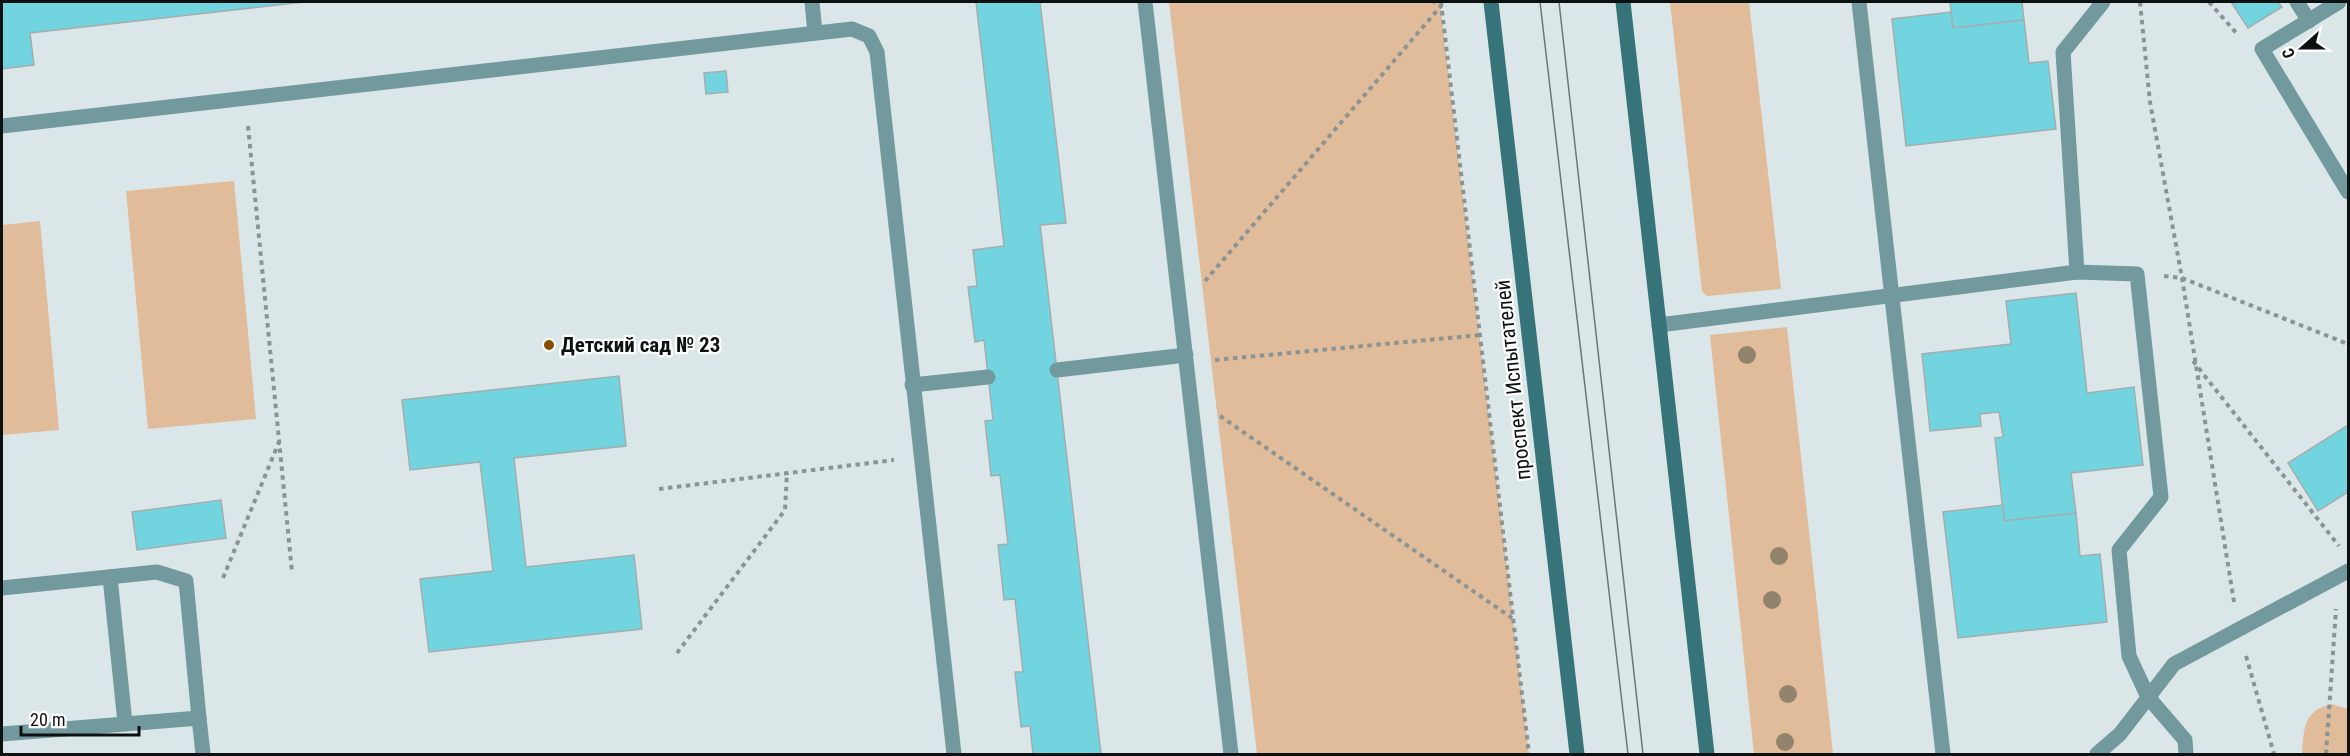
<svg xmlns="http://www.w3.org/2000/svg" width="2350" height="756" font-family="'Roboto Condensed',sans-serif">
<style>
.green{fill:#e1bc9a}
.building{fill:#71d4de;stroke:#a3aeaf;stroke-width:1.5}
.lines{fill:none;stroke-linecap:round;stroke-linejoin:round}
.path{stroke:#8a9494;stroke-width:4;stroke-dasharray:4.5 4.5;stroke-linecap:butt}
.service{stroke:#72999d;stroke-width:15}
.minor{stroke:#72999d;stroke-width:15}
.secondary{stroke:#36747a;stroke-width:15}
.tram{stroke:#6d7576;stroke-width:1.5}
.tree{fill:#92846c}
.poi-dot{fill:#874e02;stroke:#fff;stroke-width:2}
.labels{text-anchor:middle;dominant-baseline:central;stroke-width:4.5;stroke-linejoin:round;paint-order:stroke}
.poi-label{font-size:21px;font-weight:bold;fill:#0c1111;stroke:#fff;text-anchor:start}
.street-label{font-size:21px;fill:#0c1111;stroke:#fff}
</style>
<rect width="100%" height="100%" fill="#dae6e7"/>
<g class="green">
<path d="M 1169,2 L 1440,2 L 1529,754 L 1257,754 Z"/>
<path d="M 1670,2 L 1749,2 L 1781,289 L 1707,296 L 1702,291 Z"/>
<path d="M 234,181 L 256,419 L 148,429 L 126,191 Z"/>
<path d="M 40,221 L 59,430 L 2,435 L 2,225 Z"/>
<path d="M 1787,327 L 1833,754 L 1754,754 L 1710,335 Z"/>
<path d="M 2331,704 L 2348,709 L 2348,754 L 2302,754 C 2304,729 2303,711 2331,704 Z"/>
</g>
<g class="building">
<path d="M 2,2 L 304,2 L 30,33 L 34,65 L 2,69 Z"/>
<path d="M 976,2 L 1040,2 L 1066,223 L 1040,225 L 1041,232 L 1101,754 L 1033,754 L 1030,726 L 1021,727 L 1015,672 L 1023,672 L 1015,599 L 1004,600 L 998,545 L 1008,544 L 1000,475 L 991,476 L 985,421 L 993,420 L 984,340 L 975,342 L 968,287 L 977,286 L 973,250 L 1004,246 Z"/>
<path d="M 1950,2 L 2022,2 L 2024,20 L 1953,28 Z"/>
<path d="M 2231,2 L 2278,2 L 2282,7 L 2248,28 Z"/>
<path d="M 1951,12 L 1953,28 L 2024,20 L 2029,63 L 2048,61 L 2056,129 L 1906,146 L 1892,19 Z"/>
<path d="M 726,71 L 728,92 L 706,94 L 704,73 Z"/>
<path d="M 2076,293 L 2087,393 L 2134,387 L 2143,465 L 2071,473 L 2076,513 L 2004,521 L 1995,438 L 2003,437 L 1999,412 L 1980,414 L 1981,426 L 1930,431 L 1922,354 L 2011,344 L 2006,301 Z"/>
<path d="M 619,376 L 626,446 L 514,458 L 526,567 L 634,555 L 642,629 L 429,652 L 420,579 L 493,571 L 480,462 L 410,470 L 402,400 Z"/>
<path d="M 2348,425 L 2348,492 L 2318,511 L 2288,463 Z"/>
<path d="M 221,500 L 226,538 L 137,550 L 132,512 Z"/>
<path d="M 2003,505 L 2004,521 L 2076,513 L 2080,556 L 2100,554 L 2107,622 L 1958,638 L 1943,512 Z"/>
</g>
<g class="lines">
<g class="path">
<path d="M 1441,2 L 1529,754"/>
<path d="M 2140,2 L 2150,102 L 2182,278 L 2234,602"/>
<path d="M 2209,2 L 2238,35"/>
<path d="M 248,126 L 292,572"/>
<path d="M 2164,276 L 2182,278 L 2348,344"/>
<path d="M 1205,281 L 1441,6 L 1434,2"/>
<path d="M 1215,360 L 1480,335"/>
<path d="M 2193,361 L 2339,546"/>
<path d="M 1220,416 L 1512,618"/>
<path d="M 659,489 L 894,460"/>
<path d="M 223,578 L 279,442"/>
<path d="M 677,653 L 785,510 L 787,473"/>
<path d="M 2246,656 L 2274,754"/>
<path d="M 2326,754 L 2336,609"/>
</g>
<g class="service">
<path d="M 812,2 L 815,33"/>
<path d="M 1859,2 L 1943,754"/>
<path d="M 2297,2 L 2309,21"/>
<path d="M 2339,2 L 2262,49 L 2348,192"/>
<path d="M 2,126 L 852,29 L 869,36 L 877,52 L 954,754"/>
<path d="M 2077,272 L 2063,52 L 2103,2"/>
<path d="M 1659,325 L 2077,272 L 2137,274 L 2161,497 L 2119,550 L 2129,656 L 2148,697 L 2185,740 L 2186,754"/>
<path d="M 1057,370 L 1186,355"/>
<path d="M 912,385 L 988,377"/>
<path d="M 110,577 L 125,723"/>
<path d="M 2,588 L 157,572 L 186,581 L 199,718"/>
<path d="M 2,734 L 199,718 L 203,754"/>
<path d="M 2097,754 L 2120,734 L 2174,664 L 2348,571"/>
</g>
<path class="minor" d="M 1145,2 L 1231,754"/>
<g class="secondary">
<path d="M 1491,2 L 1577,754"/>
<path d="M 1623,2 L 1707,754"/>
</g>
<g class="tram">
<path d="M 1540,2 L 1628,754"/>
<path d="M 1559,2 L 1643,754"/>
</g>
</g>
<g class="tree">
<circle cx="1747" cy="355" r="9"/>
<circle cx="1779" cy="556" r="9"/>
<circle cx="1772" cy="600" r="9"/>
<circle cx="1788" cy="694" r="9"/>
<circle cx="1785" cy="742" r="9"/>
</g>
<circle class="poi-dot" cx="549" cy="345" r="6"/>
<g class="labels">
<g class="poi-label">
<text x="561" y="345">Детский сад № 23</text>
</g>
<g class="street-label">
<text transform="translate(1513 380) rotate(-96)">проспект Испытателей</text>
</g>
</g>
<rect width="2350" height="756" fill="none" stroke="#0c1111" stroke-width="6"/>
<g transform="translate(2302 48) rotate(249)" stroke="#ffffff" stroke-width="4.5" paint-order="stroke">
<path d="M0-4.5L10 22L0 15L-10 22Z" fill="#0c1111"/>
<text y="-9" font-size="16" font-weight="bold" text-anchor="middle" fill="#0c1111">С</text>
</g>
<path d="M21 726v9h118v-9" fill="none" stroke="#0c1111" stroke-width="3"/>
<text x="30" y="726" font-size="18" fill="#0c1111" stroke="#ffffff" stroke-width="4.5" paint-order="stroke">20 m</text>
</svg>
